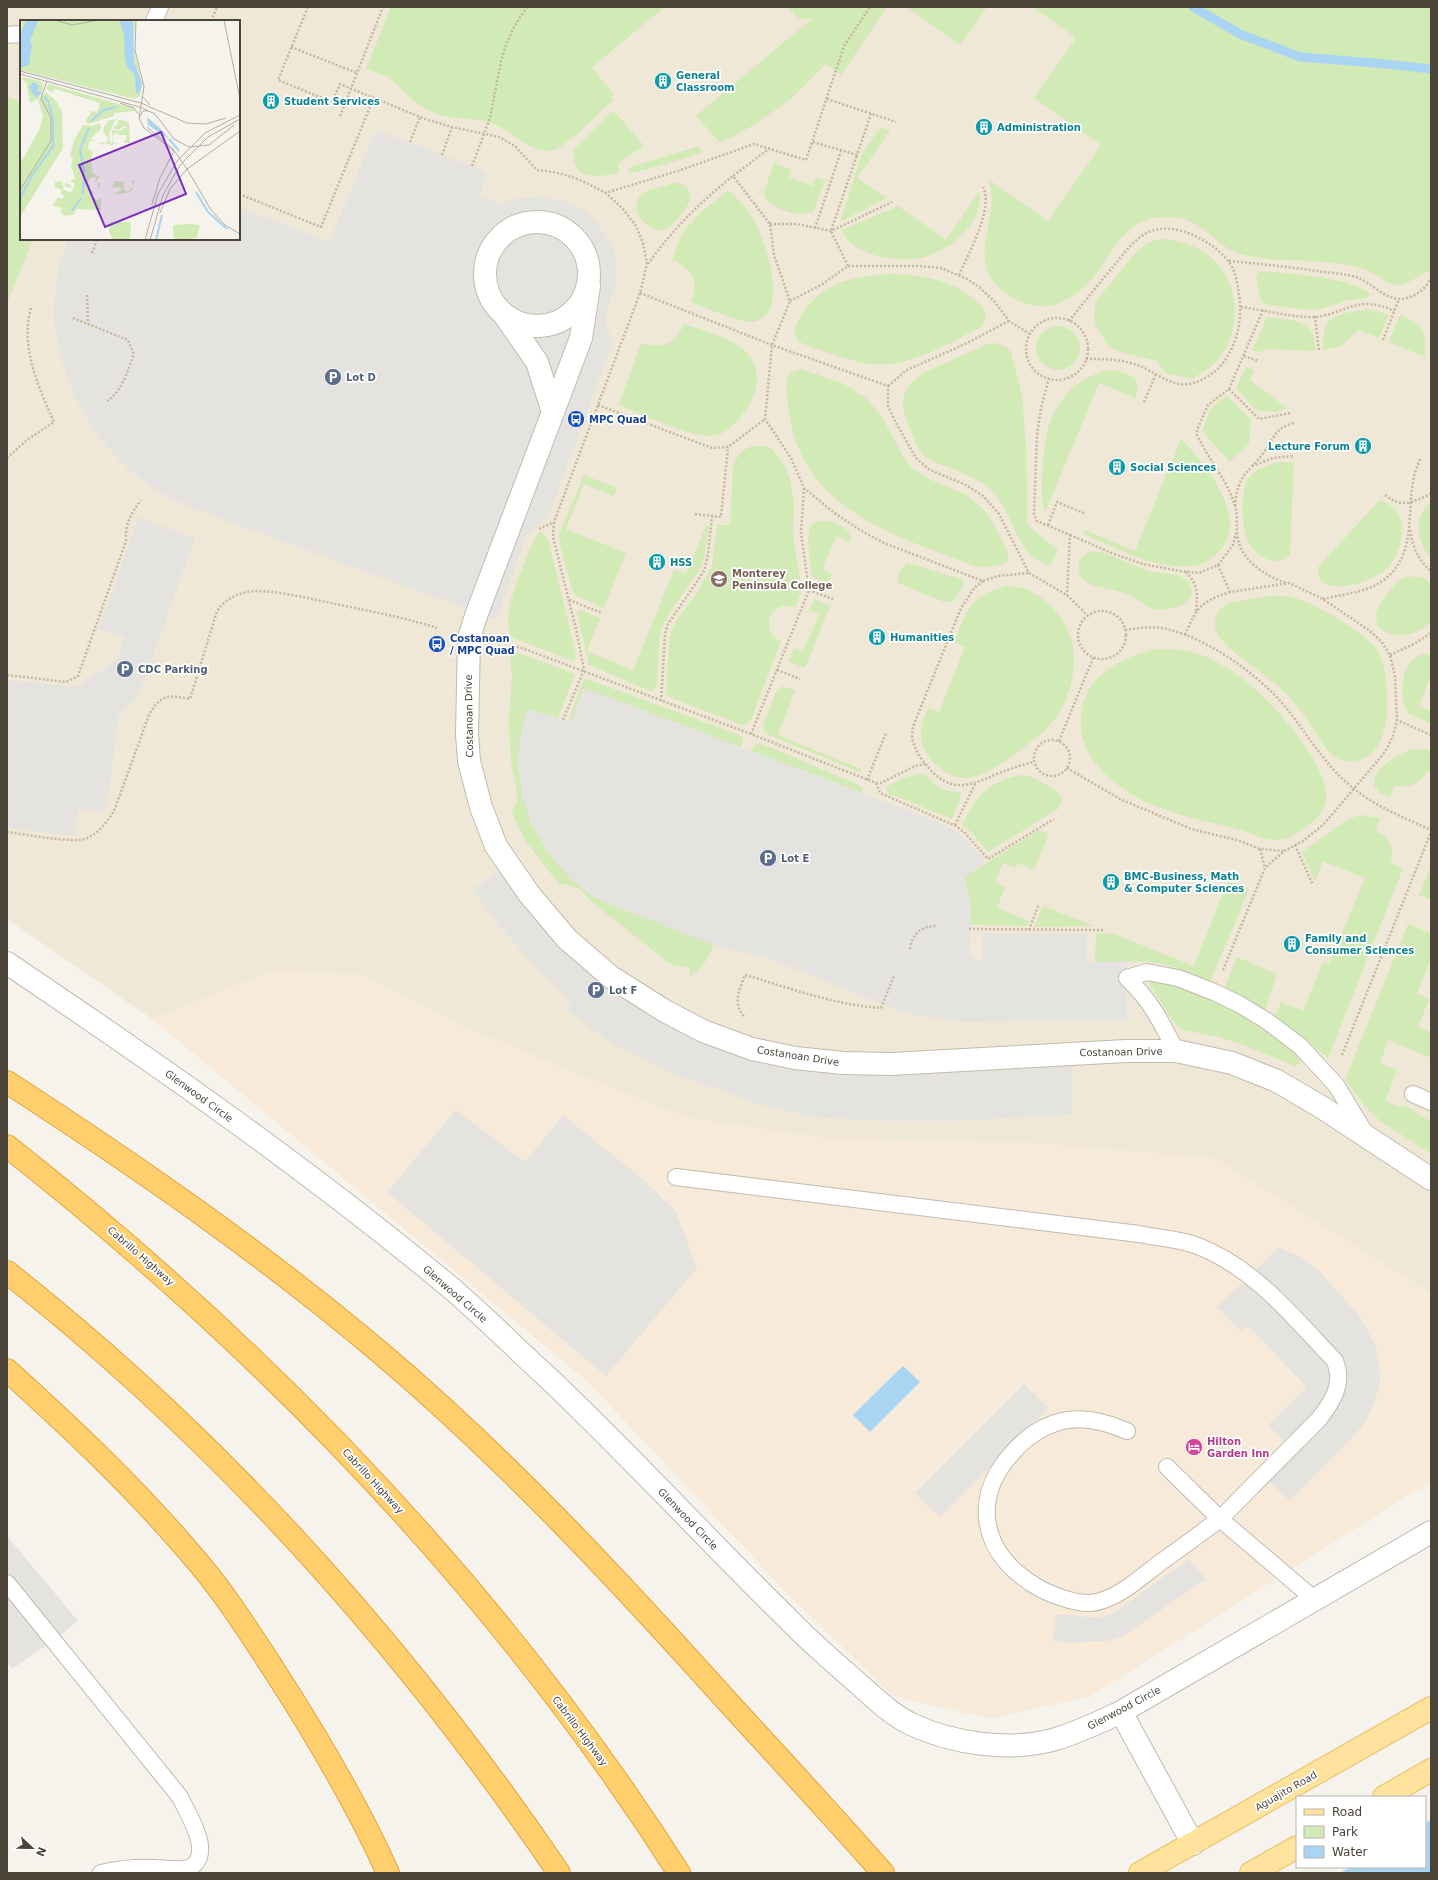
<svg xmlns="http://www.w3.org/2000/svg" width="1438" height="1880" font-family="'DejaVu Sans',sans-serif">
	<rect width="100%" height="100%" fill="#f6f3ec"/>
	<!-- commercial -->
	<path fill="#f7ead8" d="M274 970 364 975 472 1030 684 1117 827 1138 1036 1143 1217 1158 1431 1293V1484L1415 1491 1091 1696 990 1719 893 1696 786 1592 586 1380 152 1019Z"/>
	<!-- education -->
	<path fill="#efe8d6" fill-rule="evenodd" d="M7 7H1431V1293L1216 1158 1036 1143 827 1138 684 1117 472 1030 364 975 274 970 152 1019 7 919ZM21 21H239V239H21Z"/>
	<!-- green -->
	<g fill="#d2eab5">
		<path d="M391 7H665L592 67 614 95 611 97 613 100C601 111 567 147 553 150 532 155 514 133 496 125 474 115 447 122 426 109 410 100 400 85 386 76 380 73 372 71 366 69Z"/>
		<path d="M787 7H887L841 75 826 64 791 99 754 125 720 143 696 116 813 18 798 19Z"/>
		<path d="M906 7H987L960 45Z"/>
		<path d="M1033 7H1431V271C1419 273 1411 284 1398 285 1389 285 1383 279 1376 275 1367 270 1357 267 1347 265 1314 258 1278 263 1244 255 1211 247 1204 213 1160 217 1150 218 1137 222 1130 229 1113 244 1105 264 1091 280 1069 304 1043 315 1013 298 957 266 1004 220 988 179L1048 221 1101 145 1034 98 1076 38Z"/>
		<path d="M7 96 21 103V239H33L7 303Z"/>
		<path d="M613 110 644 146 620 162 617 168H619V173C597 177 570 182 574 149Z"/>
		<path d="M881 127 890 131 857 178 887 198 840 222 862 153Z"/>
		<path d="M699 146 702 152C679 161 654 168 629 173L628 168Z"/>
		<path d="M774 163 791 169 789 177 813 186 816 177 825 180 814 211C801 219 765 209 764 192Z"/>
		<path d="M674 183H680C704 195 680 215 669 228 650 239 623 206 644 193 652 188 665 186 674 183Z"/>
		<path d="M728 190C738 199 747 208 754 220 765 240 792 318 752 322 739 323 705 307 691 302 700 281 692 268 672 260L682 233 700 213Z"/>
		<path d="M979 192C984 223 951 250 924 257 900 264 851 256 842 230L898 206 946 240Z"/>
		<path d="M1159 239C1207 240 1240 274 1234 323 1232 338 1225 353 1214 364 1208 370 1199 374 1191 379L1166 373 1157 361 1117 351 1108 345 1095 325 1094 313 1096 301 1132 257 1145 244Z"/>
		<path d="M1264 271C1289 274 1352 277 1370 294L1366 298 1349 300 1321 309 1310 310 1271 305 1263 303 1260 298 1256 276 1259 272Z"/>
		<path d="M889 274C921 274 953 280 977 302 987 310 989 317 981 327 954 341 918 362 888 364 868 366 850 360 832 354 824 351 803 346 798 340 793 334 795 326 799 320 820 282 848 278 889 274Z"/>
		<path d="M1369 309 1389 315 1379 338 1358 330 1342 346 1322 350C1324 343 1323 335 1325 328 1329 313 1356 311 1369 309Z"/>
		<path d="M1400 315C1424 324 1426 332 1425 357L1389 342Z"/>
		<path d="M1267 317C1290 320 1318 319 1315 351L1264 349 1262 352 1252 351Z"/>
		<path d="M684 324C701 330 732 338 744 350 765 370 758 395 742 415 734 425 724 436 710 436 690 437 639 413 619 405L641 343C663 350 675 344 684 324Z"/>
		<circle cx="1058" cy="348" r="22"/>
		<path d="M995 343 1005 346 1011 352 1022 395 1026 447 1027 522 1034 531 1058 550 1051 564 1048 565C1018 557 1013 515 995 494 982 480 965 474 948 467 940 465 932 462 926 457 918 451 914 440 911 431 899 403 898 390 925 372L988 344Z"/>
		<path d="M1246 367 1254 370 1250 380 1287 408 1275 412 1256 410 1236 388Z"/>
		<path d="M801 369 842 383 866 398 881 415 903 456 912 468 929 479 967 495 986 512 993 523 1008 553V561C1001 567 982 568 974 566 898 537 805 510 790 418 788 405 785 392 787 379L792 372Z"/>
		<path d="M1109 370C1127 373 1145 376 1135 398L1099 383 1046 510C1037 505 1045 437 1049 425 1051 418 1055 410 1060 403 1071 385 1088 375 1109 370Z"/>
		<path d="M1227 396 1251 420 1249 444 1230 462 1202 431 1211 408Z"/>
		<path d="M1181 439C1204 463 1249 515 1221 549 1214 558 1205 564 1193 566 1155 570 1117 549 1084 534L1085 530 1135 551Z"/>
		<path d="M752 446H767L773 450 786 468 791 484 794 504 793 535 802 591 795 607C770 599 758 631 781 641L752 717 747 724 742 725 669 697 666 693 670 633 676 621 697 593 712 566 717 525H730L733 466C737 456 741 450 752 446Z"/>
		<path d="M1279 462H1294L1290 554C1277 571 1255 555 1248 541 1241 525 1239 488 1251 475 1259 468 1269 465 1279 462Z"/>
		<path d="M584 475 617 488 614 496 584 484 566 529 626 553 604 608 578 597 573 593 560 545 559 529 561 530Z"/>
		<path d="M1380 500C1396 508 1404 516 1402 535 1400 547 1396 560 1387 568 1373 582 1316 602 1318 567Z"/>
		<path d="M1431 502V558C1416 543 1413 515 1431 502Z"/>
		<path d="M822 521C834 521 853 527 851 542L836 536 822 569 832 574 827 584 812 577C811 565 805 535 811 526 814 522 818 522 822 521Z"/>
		<path d="M706 526H709L704 559 700 569 671 611 660 631 657 681V685L652 691 648 690 589 665 577 613 581 610 600 618 587 651 633 670 674 570 686 574Z"/>
		<path d="M539 533 546 535 549 543 576 654 575 660 573 661 511 637C500 612 524 565 534 540Z"/>
		<path d="M1091 551C1108 551 1134 567 1152 572 1163 574 1182 572 1189 583 1202 604 1169 612 1155 609 1147 608 1142 602 1136 599 1129 594 1122 592 1114 590 1099 586 1076 586 1079 564 1080 557 1085 554 1091 551Z"/>
		<path d="M908 563 961 579 964 582 963 586 953 601 944 602 898 583C897 575 900 568 908 563Z"/>
		<path d="M1408 576 1424 578 1431 584V622C1416 636 1396 641 1379 628 1377 624 1376 620 1376 615 1377 603 1397 580 1408 576Z"/>
		<path d="M1007 586C1035 587 1052 603 1066 626 1080 652 1074 688 1059 713 1047 732 1025 747 1007 760 995 768 978 779 963 778 949 777 939 769 930 759 917 743 920 726 928 708L939 712 965 647 954 642C967 610 970 595 1007 586Z"/>
		<path d="M1268 596C1278 596 1286 595 1295 598 1313 602 1364 633 1375 647 1387 663 1387 689 1387 708 1387 723 1383 743 1372 753 1363 761 1349 764 1338 759 1325 752 1318 735 1310 724 1301 711 1292 699 1281 689 1266 675 1222 647 1216 631 1212 619 1218 609 1228 603Z"/>
		<path d="M815 599 830 606 805 668 790 662 789 660 794 648 803 652 819 615 809 610Z"/>
		<path d="M1158 649C1174 649 1192 650 1207 657 1225 666 1243 678 1257 691 1280 711 1330 768 1326 800 1324 813 1313 822 1304 829 1291 839 1276 843 1260 837 1228 824 1194 821 1163 809 1119 793 1067 755 1084 701 1094 670 1128 655 1158 649Z"/>
		<path d="M516 652 575 674 558 718 527 710 530 821 549 854 571 879 595 898 699 939 722 920C715 941 710 964 690 976L689 967 675 966 668 962 593 903 581 890 569 885 559 884 526 842 512 814 518 797 511 762 509 720 512 674 510 660 513 654Z"/>
		<path d="M1424 654H1431V675L1419 706 1431 711V724L1408 713C1398 695 1400 659 1424 654Z"/>
		<path d="M584 678 742 736 743 741 741 747 584 688 572 723 568 721Z"/>
		<path d="M783 686 795 691 778 735 861 769 860 772 769 735 764 730 763 725 777 690Z"/>
		<path d="M760 743 859 785 863 789V793L751 751 754 746Z"/>
		<path d="M1412 749 1431 750V772L1427 771C1420 784 1409 789 1395 785L1390 797 1381 794 1374 786C1371 769 1399 754 1412 749Z"/>
		<path d="M921 774C927 775 929 779 933 783 941 790 951 792 961 792L960 800 952 819 893 795 889 794 886 787 906 777Z"/>
		<path d="M1022 775C1039 778 1051 786 1063 798L1058 809 988 852 971 832 962 825C976 797 989 780 1022 775Z"/>
		<path d="M1361 815 1380 818 1376 831C1390 837 1395 848 1390 862L1403 868 1328 1058 1309 1042 1275 1017 1281 1002 1303 1011 1323 962 1329 964 1365 878 1323 861 1315 881 1302 852 1348 819Z"/>
		<path d="M1039 830 1049 833 1034 870 1017 863 1015 868 1003 863 995 882 1005 887 997 908 1029 921 1027 926 970 925 971 905 964 881 967 875Z"/>
		<path d="M1431 866V900L1419 895Z"/>
		<path d="M1228 881 1249 889 1210 982C1192 974 1172 965 1151 962 1133 960 1114 962 1095 963L1096 934 1112 933 1194 966Z"/>
		<path d="M1043 906 1094 926 1034 927Z"/>
		<path d="M1408 924 1431 933V959L1417 993 1429 999 1418 1027 1431 1032V1058L1388 1040 1380 1063 1397 1070 1385 1101 1403 1108 1405 1105 1431 1122V1154L1379 1120 1368 1110 1345 1080Z"/>
		<path d="M1237 957 1277 974 1265 1010 1224 989Z"/>
		<path d="M1151 980C1184 983 1287 1032 1301 1063L1295 1066 1241 1044 1219 1037 1183 1030 1175 1024 1149 983Z"/>
	</g>
	<!-- parking -->
	<g fill="#e5e3e0">
		<path d="M376 130 488 172 479 196 500 204 513 199 544 197 562 200 578 207 592 218 603 231 611 244 615 257 617 270 615 288 608 304 605 321 613 342 548 517 526 535 497 620 199 511 168 497 147 484 130 471 97 436 73 393 62 361 56 335 54 314 56 283 61 258 68 239H239V207L329 242Z"/>
		<path d="M139 517 195 538 139 695 118 717 106 812 78 809 75 836 7 828V680L78 687 117 659 125 638 98 630Z"/>
		<path d="M584 688 938 822 953 830 965 839 986 862 967 875 964 881 971 905 969 951 974 958 979 962 983 960V933L1087 934V963L1127 961V1021L1070 1020 965 1022 920 1016 900 1011 767 958 714 945 595 898 571 879 549 854 530 821 522 794 518 766 520 737 527 709 571 722Z"/>
		<path d="M508 865 567 939 665 1011 795 1058 1072 1054V1114L959 1121H880L814 1117 759 1104 676 1075 611 1043 565 1009 572 1000 549 980 498 925 473 889Z"/>
		<path d="M456 1110 525 1162 563 1115 639 1176 675 1210 697 1268 606 1376 387 1192Z"/>
		<path d="M1279 1248 1303 1258 1321 1273 1341 1295 1359 1316 1375 1344 1379 1362 1380 1382 1375 1401 1367 1419 1356 1434 1290 1501 1257 1469 1285 1442 1268 1425 1307 1387 1248 1326 1241 1331 1217 1307Z"/>
		<path d="M1024 1384 1049 1408 940 1517 915 1493Z"/>
		<path d="M7 1536 78 1621 54 1640 12 1669 7 1663Z"/>
		<path d="M1189 1559 1206 1579 1123 1636 1108 1641 1069 1643 1053 1641 1056 1614 1099 1618 1115 1612Z"/>
	</g>
	<!-- water -->
	<g fill="#a9d4f2">
		<path d="M903 1366 920 1382 870 1432 853 1415Z"/>
		<path d="M1431 1820V1873H1340L1351 1867H1425V1823Z"/>
	</g>
	<g fill="none" stroke-linecap="round" stroke-linejoin="round">
		<!-- stream -->
		<path stroke="#a9d4f2" stroke-width="9" d="M1193 7 1240 34 1300 57 1386 64 1431 69"/>
		<defs>
			<g id="service">
				<path d="M154 21 160 7"/>
				<path d="M7 35 21 34"/>
				<path d="M1176 1051C1161 1022 1152 1002 1127 978L1147 972 1178 978 1214 992 1239 1004 1267 1021 1300 1046 1336 1085 1365 1133"/>
				<path d="M1413 1094 1431 1102"/>
				<path d="M676 1177 1139 1234C1158 1238 1180 1239 1198 1246 1256 1269 1294 1318 1335 1361 1344 1384 1333 1401 1319 1419L1220 1519 1314 1599"/>
				<path d="M1127 1431C1109 1423 1087 1417 1068 1420 1047 1423 1027 1436 1014 1451 970 1498 981 1552 1034 1585 1048 1594 1075 1604 1091 1603 1117 1600 1141 1577 1161 1562 1181 1548 1201 1533 1220 1519L1167 1467"/>
				<path d="M7 1583 180 1797C186 1810 202 1836 200 1851 200 1858 196 1865 189 1868 178 1871 167 1868 155 1868 137 1867 118 1869 101 1873"/>
			</g>
			<g id="minor">
				<circle cx="537" cy="274" r="52"/>
				<path d="M589 286 581 338 477 613 469 638 467 734 469 761 481 807 496 846 529 894 567 939 611 977 665 1011 703 1031 752 1049 795 1058 843 1063 891 1064 1126 1051H1176L1232 1063 1277 1081 1323 1108 1431 1179"/>
				<path d="M505 316 537 362 553 412"/>
				<path d="M7 963C157 1064 306 1168 445 1283 480 1312 511 1344 544 1374 628 1453 706 1539 788 1619 811 1643 836 1664 861 1686 877 1700 892 1715 911 1724 953 1744 1011 1752 1056 1739 1079 1732 1100 1722 1121 1712L1431 1532"/>
				<path d="M1121 1712 1193 1844"/>
			</g>
			<g id="primary">
				<path d="M1384 1797 1431 1770"/>
				<path d="M1140 1873 1431 1708"/>
				<path d="M1251 1873 1297 1847"/>
			</g>
			<g id="motorway">
				<path d="M7 1082C138 1167 264 1254 383 1355 508 1461 618 1580 727 1701 779 1758 832 1815 883 1873"/>
				<path d="M7 1146C267 1351 500 1593 679 1873"/>
				<path d="M7 1272C221 1441 406 1648 559 1873"/>
				<path d="M7 1370C71 1428 134 1487 190 1553 222 1589 248 1630 274 1670 316 1735 356 1802 388 1873"/>
			</g>
		</defs>
		<!-- service casing -->
		<use href="#service" stroke="#c2bbae" stroke-width="18"/>
		<!-- minor casing -->
		<use href="#minor" stroke="#c2bbae" stroke-width="24"/>
		<!-- primary casing -->
		<use href="#primary" stroke="#e6c16a" stroke-width="24"/>
		<!-- motorway casing -->
		<use href="#motorway" stroke="#e0a43c" stroke-width="24"/>
		<!-- path -->
		<g stroke="#c4b79f" stroke-width="2.5" stroke-dasharray="2 2" stroke-linecap="butt">
			<path d="M308 7 278 80 332 102 340 84 425 119 452 127 499 137 515 146 537 170C563 172 583 180 605 193L678 171 754 144 806 160 844 46 870 7"/>
			<path d="M211 21 217 7"/>
			<path d="M291 47 357 73"/>
			<path d="M827 99 896 122"/>
			<path d="M340 116 383 7"/>
			<path d="M410 142 420 117"/>
			<path d="M813 142 857 155 871 114"/>
			<path d="M770 148 733 176 770 224 774 255 790 301 772 345 765 419 791 458 804 488 833 512 860 530 884 543 983 581 998 576 1029 573"/>
			<path d="M442 155 452 127"/>
			<path d="M472 166 490 118 501 61 506 45 514 27 527 7"/>
			<path d="M239 194 321 227 374 97"/>
			<path d="M770 224H797L831 231 892 202"/>
			<path d="M815 228 841 151"/>
			<path d="M92 253 97 239"/>
			<path d="M1229 261C1261 264 1292 267 1323 272 1335 273 1348 274 1359 278 1372 284 1385 299 1400 299 1413 299 1426 289 1431 278"/>
			<path d="M648 264C672 230 700 202 733 176"/>
			<path d="M848 266 831 231 857 155"/>
			<path d="M959 275C968 254 994 209 983 187"/>
			<path d="M640 293 772 345 888 386V406L896 423 916 458 930 470 966 485 983 496 999 514 1029 573 1067 595 1088 616"/>
			<path d="M87 295 88 324"/>
			<path d="M790 301 821 285 848 266H921L941 268 967 279 979 287 994 301 1009 321 1030 334"/>
			<path d="M1241 307C1263 310 1286 316 1308 317 1343 318 1354 292 1394 311"/>
			<path d="M1263 310 1229 389 1208 405 1197 430V435C1208 459 1228 481 1235 506 1238 515 1236 524 1237 533 1239 560 1264 575 1286 583"/>
			<path d="M1315 316 1319 351"/>
			<path d="M73 318 128 340 134 354C127 372 123 390 107 401"/>
			<circle cx="1057" cy="349" r="31"/>
			<path d="M1069 321C1085 301 1101 281 1117 262 1124 253 1134 240 1145 234 1159 226 1174 228 1188 233 1203 239 1218 248 1228 261 1234 268 1237 279 1238 289 1246 325 1232 372 1193 383 1172 390 1153 369 1134 364 1118 359 1102 359 1086 359"/>
			<path d="M1383 340 1399 299"/>
			<path d="M1244 356 1258 361"/>
			<path d="M1049 378 1041 408 1037 435 1034 514 1037 521 1070 535 1067 595"/>
			<path d="M888 386 907 370 965 344 1009 321"/>
			<path d="M1229 389 1259 419 1291 413"/>
			<path d="M1144 402 1156 374"/>
			<path d="M598 405 712 448 728 447 765 419"/>
			<path d="M7 458 27 440 54 422C41 393 25 358 28 325 28 319 30 313 31 307"/>
			<path d="M1252 466 1273 458 1294 456"/>
			<path d="M1385 495C1403 509 1412 502 1431 494"/>
			<path d="M1235 506C1238 473 1247 475 1264 452 1275 438 1274 428 1294 423"/>
			<path d="M695 514 721 517 728 447"/>
			<path d="M1048 525 1057 502 1086 514"/>
			<path d="M539 529 554 522"/>
			<path d="M1410 530C1413 547 1417 559 1431 571"/>
			<path d="M1070 535 1114 554 1143 564 1180 571 1199 573 1218 565 1230 592 1289 583 1323 599 1370 631 1381 641 1390 655 1395 676 1397 720"/>
			<path d="M1218 565 1233 545 1236 533"/>
			<path d="M1186 572C1198 584 1198 595 1196 611"/>
			<path d="M983 581 974 588 961 608 914 724C909 738 915 750 923 761 953 801 974 782 1010 769 1018 766 1026 764 1034 762"/>
			<path d="M809 590 833 599"/>
			<path d="M1323 599C1339 595 1359 593 1374 586 1420 561 1405 517 1414 477 1415 471 1418 465 1420 459"/>
			<path d="M569 600 602 613"/>
			<circle cx="1102" cy="635" r="24"/>
			<path d="M1125 630C1139 628 1154 626 1167 629 1208 639 1256 673 1283 704 1307 733 1324 765 1353 788 1376 807 1405 818 1431 830"/>
			<path d="M501 634 499 648 519 647 751 734 876 783H881L915 766 925 764"/>
			<path d="M1185 635C1197 607 1200 602 1230 592"/>
			<path d="M1390 655 1414 644 1431 633"/>
			<path d="M777 670 800 679"/>
			<path d="M7 675 66 682 78 676 126 541C125 523 131 514 141 500"/>
			<path d="M661 701 665 634 668 624 704 571 708 555 712 516"/>
			<path d="M563 720 584 670 576 629 553 537 554 522 640 293 647 264 643 243 636 226 622 208 606 193"/>
			<path d="M751 734 809 590 801 533 804 488"/>
			<circle cx="1052" cy="758" r="18"/>
			<path d="M1059 741 1093 658"/>
			<path d="M1067 768 1120 799 1191 829 1237 840 1260 849 1284 851"/>
			<path d="M867 780 886 733"/>
			<path d="M876 783 880 793 956 826 965 833 988 859 1054 819"/>
			<path d="M955 825 975 784"/>
			<path d="M7 832C23 834 72 843 85 839 98 834 107 822 114 811L149 715C160 695 168 694 190 699L217 611C225 600 234 595 247 592 267 588 306 598 326 602 363 610 400 616 437 628"/>
			<path d="M1295 845 1313 885"/>
			<path d="M1260 849 1265 868"/>
			<path d="M969 929 1105 930"/>
			<path d="M1029 930 1039 904"/>
			<path d="M910 949C912 934 921 926 936 926"/>
			<path d="M1223 970 1265 868 1284 851 1303 841 1324 824 1385 752 1393 736 1397 720 1431 735"/>
			<path d="M744 1016C732 1004 740 988 745 975 790 988 834 1005 881 1008L894 976"/>
			<path d="M1342 1055 1431 832"/>
		</g>
		<!-- service -->
		<use href="#service" stroke="#fff" stroke-width="16"/>
		<!-- minor -->
		<use href="#minor" stroke="#fff" stroke-width="22"/>
		<!-- primary -->
		<use href="#primary" stroke="#ffe39c" stroke-width="22"/>
		<!-- motorway -->
		<use href="#motorway" stroke="#ffcf6e" stroke-width="22"/>
	</g>
	<!-- icons -->
	<defs>
		<symbol id="building-disc" viewBox="-11 -11 22 22"><circle r="9.5" fill="#0f9aa8" stroke="#fff"/><path d="M-4-6H4V6H1V3H-1V6H-4ZM-2.5-4.3h1.7v1.8h-1.7ZM.8-4.3h1.7v1.8H.8ZM-2.5-1h1.7V.8h-1.7ZM.8-1h1.7V.8H.8Z" fill="#fff"/></symbol>
		<symbol id="parking-disc" viewBox="-11 -11 22 22"><circle r="9.5" fill="#5c6f8a" stroke="#fff"/><path d="M-3.5-5.5H1a3.5 3.5 0 0 1 0 7H-1V5.5H-3.5ZM-1-3.4V-.6H.8a1.4 1.4 0 0 0 0-2.8Z" fill="#fff"/></symbol>
		<symbol id="bus-disc" viewBox="-11 -11 22 22"><circle r="9.5" fill="#1a4fb4" stroke="#fff"/><path d="M-5-6H5V4H4V6H2V4H-2V6H-4V4H-5ZM-3.5-4V0h7V-4ZM-3.5 1.2v1.5H-2V1.2ZM2 1.2v1.5H3.5V1.2Z" fill="#fff"/></symbol>
		<symbol id="university-disc" viewBox="-11 -11 22 22"><circle r="9.5" fill="#8d6e63" stroke="#fff"/><path d="M0-5L7-2L0 1L-7-2ZM-4 1L0 2.5L4 1V4Q0 6-4 4Z" fill="#fff"/></symbol>
		<symbol id="hotel-disc" viewBox="-11 -11 22 22"><circle r="9.5" fill="#d1479c" stroke="#fff"/><path d="M-6-4.5h1.5V1H6V5H4.5V3h-9V5H-6ZM-4 0a1.8 1.8 0 1 1 3.6 0ZM.5 0V-2.5h3Q6-2.5 6 0Z" fill="#fff"/></symbol>
	</defs>
	<g fill-rule="evenodd">
		<use href="#building-disc" x="653" y="71" width="20" height="20"/>
		<use href="#building-disc" x="261" y="91" width="20" height="20"/>
		<use href="#building-disc" x="974" y="117" width="20" height="20"/>
		<use href="#parking-disc" x="323" y="367" width="20" height="20"/>
		<use href="#bus-disc" x="566" y="409" width="20" height="20"/>
		<use href="#building-disc" x="1353" y="436" width="20" height="20"/>
		<use href="#building-disc" x="1107" y="457" width="20" height="20"/>
		<use href="#building-disc" x="647" y="552" width="20" height="20"/>
		<use href="#university-disc" x="709" y="569" width="20" height="20"/>
		<use href="#building-disc" x="867" y="627" width="20" height="20"/>
		<use href="#bus-disc" x="427" y="634" width="20" height="20"/>
		<use href="#parking-disc" x="115" y="659" width="20" height="20"/>
		<use href="#parking-disc" x="758" y="848" width="20" height="20"/>
		<use href="#building-disc" x="1101" y="872" width="20" height="20"/>
		<use href="#building-disc" x="1282" y="934" width="20" height="20"/>
		<use href="#parking-disc" x="586" y="980" width="20" height="20"/>
		<use href="#hotel-disc" x="1184" y="1437" width="20" height="20"/>
	</g>
	<g text-anchor="middle" dominant-baseline="central" stroke-width="3.5" stroke-linejoin="round" paint-order="stroke">
		<!-- culture labels -->
		<g font-size="10" font-weight="bold" fill="#0d838f" stroke="#fff" text-anchor="start">
			<text x="676" y="75">General<tspan x="676" dy="12">Classroom</tspan></text>
			<text x="284" y="101">Student Services</text>
			<text x="997" y="127">Administration</text>
			<text x="1350" y="446" text-anchor="end">Lecture Forum</text>
			<text x="1130" y="467">Social Sciences</text>
			<text x="670" y="562">HSS</text>
			<text x="890" y="637">Humanities</text>
			<text x="1124" y="876">BMC-Business, Math<tspan x="1124" dy="12">&amp; Computer Sciences</tspan></text>
			<text x="1305" y="938">Family and<tspan x="1305" dy="12">Consumer Sciences</tspan></text>
		</g>
		<!-- service labels -->
		<g font-size="10" font-weight="bold" fill="#4e5e75" stroke="#fff" text-anchor="start">
			<text x="346" y="377">Lot D</text>
			<text x="138" y="669">CDC Parking</text>
			<text x="781" y="858">Lot E</text>
			<text x="609" y="990">Lot F</text>
		</g>
		<!-- transit labels -->
		<g font-size="10" font-weight="bold" fill="#164399" stroke="#fff" text-anchor="start">
			<text x="589" y="419">MPC Quad</text>
			<text x="450" y="638">Costanoan<tspan x="450" dy="12">/ MPC Quad</tspan></text>
		</g>
		<!-- education labels -->
		<g font-size="10" font-weight="bold" fill="#785e54" stroke="#fff" text-anchor="start">
			<text x="732" y="573">Monterey<tspan x="732" dy="12">Peninsula College</tspan></text>
		</g>
		<!-- street labels -->
		<g font-size="10" fill="#4b4439" stroke="#fff">
			<text transform="translate(469 716) rotate(-91)">Costanoan Drive</text>
			<text transform="translate(1121 1052) rotate(-1)">Costanoan Drive</text>
			<text transform="translate(798 1056) rotate(9)">Costanoan Drive</text>
			<text transform="translate(199 1096) rotate(36)">Glenwood Circle</text>
			<text transform="translate(141 1256) rotate(41)">Cabrillo Highway</text>
			<text transform="translate(455 1294) rotate(41)">Glenwood Circle</text>
			<text transform="translate(373 1481) rotate(47)">Cabrillo Highway</text>
			<text transform="translate(688 1519) rotate(46)">Glenwood Circle</text>
			<text transform="translate(1124 1708) rotate(-28)">Glenwood Circle</text>
			<text transform="translate(580 1731) rotate(53)">Cabrillo Highway</text>
			<text transform="translate(1286 1791) rotate(-30)">Aguajito Road</text>
		</g>
		<!-- hotel labels -->
		<g font-size="10" font-weight="bold" fill="#b23c85" stroke="#fff" text-anchor="start">
			<text x="1207" y="1441">Hilton<tspan x="1207" dy="12">Garden Inn</tspan></text>
		</g>
	</g>
	<!-- overview -->
	<g transform="translate(20 20)">
		<rect width="220" height="220" fill="#f6f3ec"/>
		<path d="M2 0H115L113 25 122 64 120 76 115 79 0 50ZM3 57 20 61 24 66 19 78 10 83 6 62 2 60ZM29 64 113 88 115 91 94 93V96L68 104 65 101 72 91 77 92 80 83 35 69 32 73 26 68ZM26 72 37 82 42 92 43 128 0 197V144L20 108 23 96 18 80ZM95 99 91 109H93L89 112 90 120 83 112 84 107 88 101ZM96 99 109 102 110 123H104L107 115H97L99 112 92 115 93 123H98L92 125 85 123 83 125 78 123 88 122 86 117 92 124V110L99 111 103 109 106 112 103 109 107 107 103 106 99 110 93 108 99 102ZM80 103 81 109 70 119 75 120 76 121H69L68 129 73 131 71 140 73 153 80 157 76 161 80 163V166L79 167H75H77L78 162 75 161 76 158 72 157 66 164 70 165 69 169 78 174 72 172 71 177 77 180 81 177 79 174 81 177V190L57 189 53 195 45 196 41 193V188L32 186 38 177 42 179 44 175 40 174 42 170 35 167V162L42 161 43 167 46 163 53 166 48 168 45 165 43 169 51 173 55 164 50 161 55 158 51 146 53 138 50 136 54 120 63 105 71 106ZM112 160H115L113 168 112 170 107 173H103L102 174H95V172L97 173 102 168 91 167 95 163H93V161L104 162V170L107 172 113 167ZM89 202H111L110 220H93L89 211ZM172 204 180 205 177 218 154 220 153 205Z" fill="#d2eab5"/>
		<path d="M7 0H18L10 21 12 26 9 45 3 47 0 46V14ZM99 0 113 2 114 42 122 63 120 72 116 74 115 55 107 47 105 38 104 15ZM13 62 19 66 17 71 22 72 16 78 9 67ZM127 97 142 110 149 119 128 105Z" fill="#a9d4f2"/>
		<path fill="none" stroke="#a9d4f2" stroke-width="2" d="M71 101 84 90 96 87M149 119 159 131M176 172 188 192 207 209M63 174 64 150 60 129 69 108M0 179 11 157 33 126V99L28 81 24 76M52 191 61 178M136 220 142 195"/>
		<path fill="none" stroke="#b2ada4" stroke-width="1" d="M35 0 52 5 79 0M116 0 115 30 124 67 119 98 124 108 154 131M204 0 220 79M0 51 121 83M0 54 120 87M122 76 130 85M100 83 114 88 118 94M121 83 167 103 186 104 206 98M120 87 135 94 154 119 169 127 189 125 214 105M119 98 123 91H128M127 107 153 129 167 149M220 111 167 149 191 190 205 205 220 214M0 170 31 121V98L21 78 27 61M132 184 140 158 154 131M140 193 150 169 167 149M125 220 138 174 157 141 185 113 220 95M130 220 143 175 160 145 188 117 220 99"/>
		<path fill="#7b2cbf" fill-opacity="0.15" stroke="#7b2cbf" stroke-width="2" d="M141 112 166 174 85 207 59 145Z"/>
		<rect width="220" height="220" fill="none" stroke="#4b4439" stroke-width="2"/>
	</g>
	<!-- border -->
	<rect width="1438" height="1880" fill="none" stroke="#4b4439" stroke-width="16"/>
	<!-- legend -->
	<rect x="1296" y="1796" width="130" height="72" fill="#ffffff" stroke="#b7b4b0"/>
	<rect x="1304" y="1809" width="20" height="6" fill="#ffe39c" stroke="#b7b4b0"/>
	<text x="1332" y="1816" font-size="12" fill="#4b4439">Road</text>
	<rect x="1304" y="1826" width="20" height="12" fill="#d2eab5" stroke="#b7b4b0"/>
	<text x="1332" y="1836" font-size="12" fill="#4b4439">Park</text>
	<rect x="1304" y="1846" width="20" height="12" fill="#a9d4f2" stroke="#b7b4b0"/>
	<text x="1332" y="1856" font-size="12" fill="#4b4439">Water</text>
	<!-- north arrow -->
	<g transform="translate(32 1848) rotate(112)" stroke="#ffffff" stroke-width="3" paint-order="stroke">
	<path d="M0-3L7 15L0 10L-7 15Z" fill="#4b4439"/>
	<text y="-6" font-size="11" font-weight="bold" text-anchor="middle" fill="#4b4439">N</text>
	</g>
</svg>
